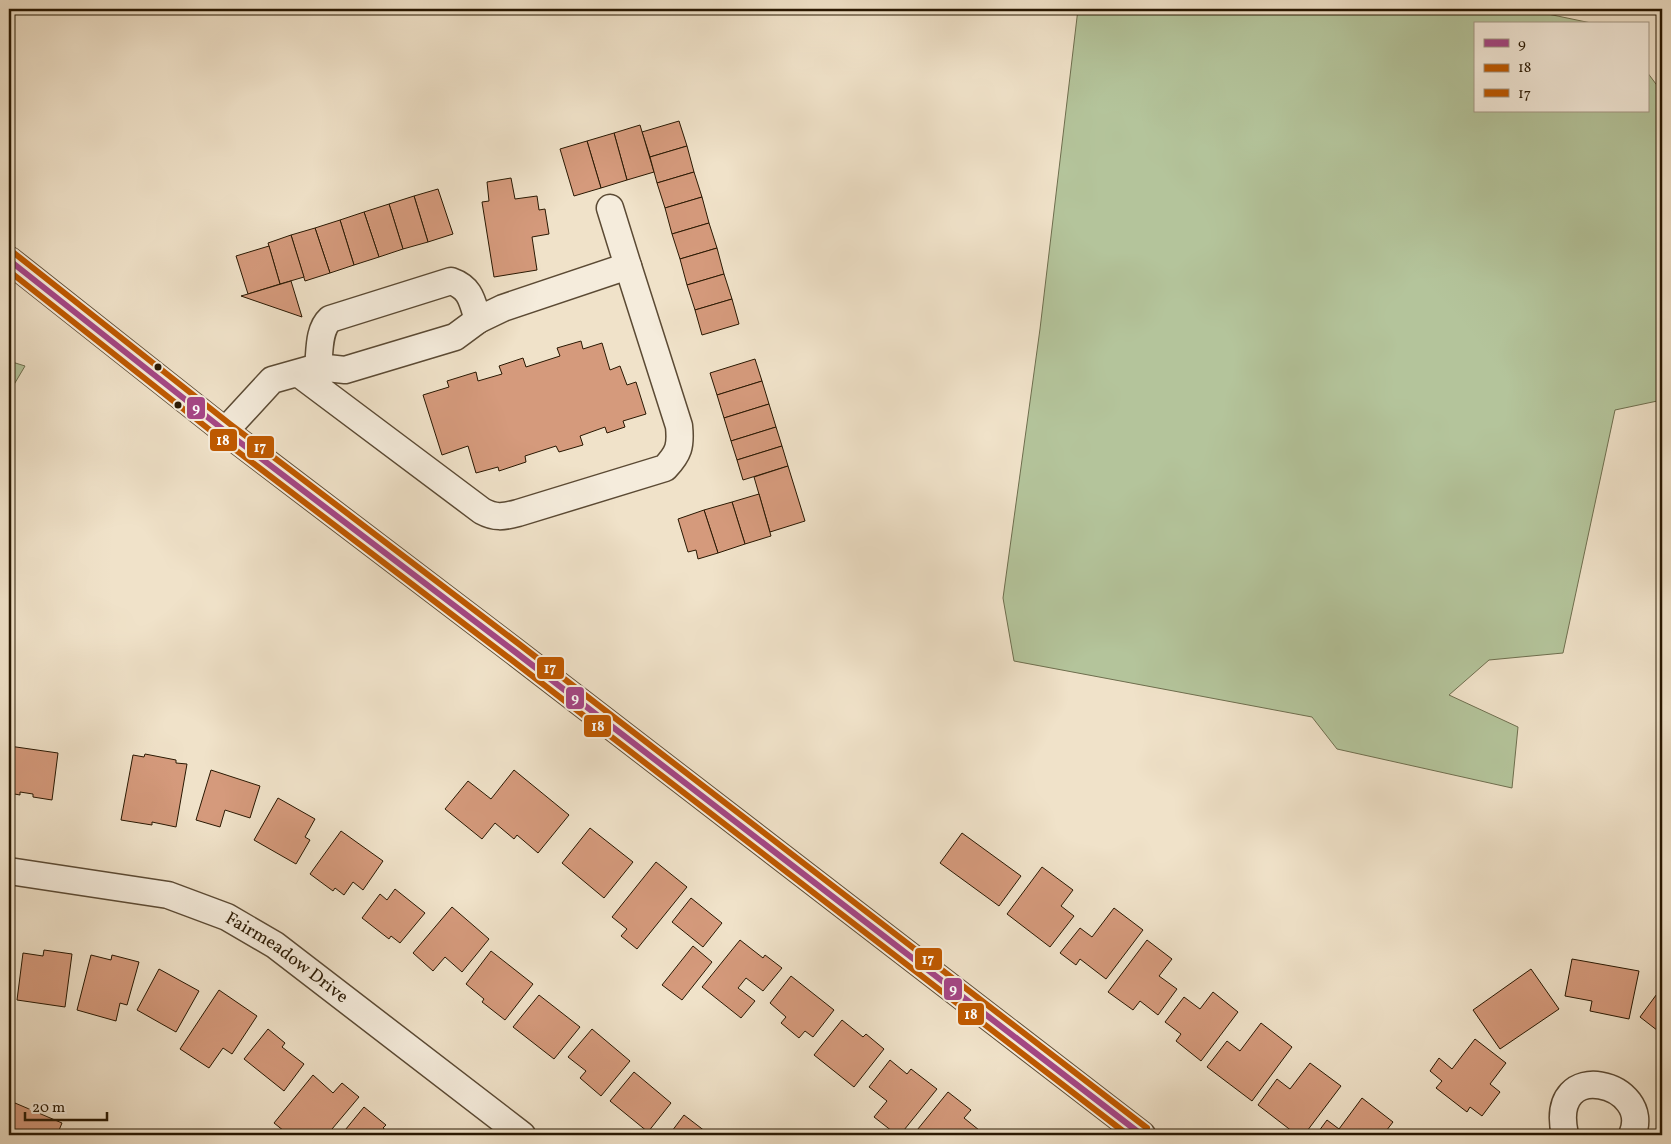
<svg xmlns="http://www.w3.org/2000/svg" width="1671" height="1144" font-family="Vollkorn,serif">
	<rect width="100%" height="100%" fill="#f0e2c9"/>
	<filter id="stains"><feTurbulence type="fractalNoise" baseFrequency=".004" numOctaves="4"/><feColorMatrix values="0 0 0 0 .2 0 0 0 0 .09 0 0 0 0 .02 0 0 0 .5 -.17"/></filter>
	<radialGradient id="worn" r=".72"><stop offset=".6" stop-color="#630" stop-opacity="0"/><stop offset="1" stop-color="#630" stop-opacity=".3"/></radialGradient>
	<!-- green -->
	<g fill="#b4c49b" stroke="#6e6e4e">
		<path d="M1078 9H1542L1543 13 1596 24H1475V111H1647V72L1662 92V400L1615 410 1563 653 1489 660 1449 695 1518 727 1512 788 1337 749 1312 717 1014 661 1003 598 1040 329Z"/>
		<path d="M9 361 25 366 9 393Z"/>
	</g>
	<!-- building -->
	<g fill="#d59a7c" stroke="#291802">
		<path d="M679 121 687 146 650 157 642 132Z"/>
		<path d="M640 125 654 172 627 180 614 133Z"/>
		<path d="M614 133 627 180 601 188 587 141Z"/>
		<path d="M587 141 601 188 574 196 560 149Z"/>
		<path d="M687 146 694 172 657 183 650 157Z"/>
		<path d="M694 172 702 197 665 208 657 183Z"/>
		<path d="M511 178 515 199 537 196 539 210 545 209 549 234 532 237 537 270 494 277 482 202 489 201 487 182Z"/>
		<path d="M438 189 453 234 428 242 414 196Z"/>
		<path d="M414 196 428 242 403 249 389 204Z"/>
		<path d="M702 197 709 223 672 234 665 208Z"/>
		<path d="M389 204 403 249 379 257 364 212Z"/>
		<path d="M364 212 379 257 354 265 340 220Z"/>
		<path d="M340 220 354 265 330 273 315 228Z"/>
		<path d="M709 223 717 248 680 259 672 234Z"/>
		<path d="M315 228 330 273 305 281 291 235Z"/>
		<path d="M291 235 304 277 280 284 268 243Z"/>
		<path d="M269 246 280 284 248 294 236 256Z"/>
		<path d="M717 248 724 274 687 285 680 259Z"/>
		<path d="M724 274 732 299 695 310 687 285Z"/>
		<path d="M291 281 302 317 241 296 248 294Z"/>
		<path d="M732 299 739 324 702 335 695 310Z"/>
		<path d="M581 341 583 349 602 343 610 370 620 366 627 385 636 382 646 414 623 421 625 427 607 433 605 427 580 436 583 445 559 452 556 446 525 456 526 462 499 471 498 467 476 473 468 446 442 455 423 395 449 387 447 381 476 372 478 381 502 374 499 366 523 358 526 367 560 356 557 348Z"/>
		<path d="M755 359 762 381 717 395 710 373Z"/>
		<path d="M762 381 769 404 724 418 717 395Z"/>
		<path d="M769 404 776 427 731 441 724 418Z"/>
		<path d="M776 427 782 446 737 460 731 441Z"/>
		<path d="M782 446 788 466 743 480 737 460Z"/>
		<path d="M788 466 805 521 770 532 754 477Z"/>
		<path d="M759 494 771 536 745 544 732 502Z"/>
		<path d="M732 502 745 544 718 553 704 510Z"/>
		<path d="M704 510 718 553 698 559 696 550 688 552 678 519Z"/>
		<path d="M9 746 58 753 52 800 33 797V794L20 792V795L9 793Z"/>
		<path d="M145 754 176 760V763L187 764 176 827 152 822V825L121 820 133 755 144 757Z"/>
		<path d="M211 770 260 786 250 818 225 810 220 827 196 820Z"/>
		<path d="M514 770 569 815 538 853 517 835 514 839 495 823 482 839 445 809 468 781 491 799Z"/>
		<path d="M278 798 315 819 305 837 310 840 296 864 254 840Z"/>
		<path d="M590 828 633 862 604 898 562 863Z"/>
		<path d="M341 831 383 861 363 890 353 882 344 895 335 888 333 891 310 874Z"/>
		<path d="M962 833 1021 876 999 906 940 863Z"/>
		<path d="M656 862 687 887 637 949 621 936 627 929 612 917Z"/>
		<path d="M1042 867 1073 890 1061 906 1074 916 1050 947 1007 914Z"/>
		<path d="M395 889 425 913 400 943 391 936 389 939 362 918 380 894 387 900Z"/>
		<path d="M691 898 722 923 703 947 672 922Z"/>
		<path d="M452 907 489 939 462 972 445 957 433 971 413 953Z"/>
		<path d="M1114 908 1143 930 1106 979 1080 959 1076 965 1060 953 1080 928 1092 937Z"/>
		<path d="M740 940 763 958 765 955 782 968 763 991 746 978 738 988 755 1001 741 1018 702 987Z"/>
		<path d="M1147 940 1172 959 1159 976 1177 989 1158 1015 1140 1001 1133 1010 1108 992Z"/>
		<path d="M693 946 712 962 682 1000 662 985Z"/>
		<path d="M44 950 72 954 65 1007 17 1000 23 953 43 956Z"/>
		<path d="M491 951 533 984 505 1020 482 1002 484 999 466 984Z"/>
		<path d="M91 955 111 960 112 955 139 962 127 1005 120 1003 116 1021 77 1010Z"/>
		<path d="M1572 959 1639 971 1629 1019 1590 1011 1592 1001 1565 996Z"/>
		<path d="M159 969 199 991 176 1032 137 1010Z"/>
		<path d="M1531 969 1559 1009 1500 1049 1473 1010Z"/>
		<path d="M791 976 834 1010 813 1037 805 1031 799 1038 781 1023 786 1017 770 1003Z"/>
		<path d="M1662 987V1034L1640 1017Z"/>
		<path d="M219 990 257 1016 232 1054 223 1048 209 1068 180 1049Z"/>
		<path d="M1213 992 1238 1012 1201 1061 1176 1041 1181 1034 1165 1022 1184 997 1200 1009Z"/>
		<path d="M539 995 580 1027 554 1059 513 1027Z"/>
		<path d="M842 1020 863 1037 866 1034 884 1049 854 1087 814 1055Z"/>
		<path d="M1261 1023 1292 1047 1252 1101 1207 1067 1227 1041 1240 1051Z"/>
		<path d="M268 1029 285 1043 282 1047 304 1064 284 1091 244 1059Z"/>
		<path d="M592 1029 630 1061 601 1096 580 1078 586 1071 568 1057Z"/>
		<path d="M1475 1039 1506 1063 1490 1084 1500 1092 1482 1116 1470 1107 1467 1112 1436 1088 1442 1081 1430 1071 1439 1058 1452 1069Z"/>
		<path d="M890 1060 907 1074 911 1069 937 1089 900 1135H897L874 1117 887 1101 869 1087Z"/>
		<path d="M1310 1063 1341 1086 1304 1135H1297L1258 1105 1277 1079 1290 1089Z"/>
		<path d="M634 1072 671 1103 648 1132 610 1101Z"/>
		<path d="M313 1075 333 1093 342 1083 359 1097 327 1135H323L321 1133 319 1135H289L274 1123Z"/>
		<path d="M948 1092 971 1110 964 1118 979 1130 976 1135H913Z"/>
		<path d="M1362 1098 1393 1122 1383 1135H1316L1327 1120 1339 1129Z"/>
		<path d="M15 1103 62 1123 57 1135H9V1117Z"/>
		<path d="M364 1107 386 1125 383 1128 392 1135H341Z"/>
		<path d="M684 1115 710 1135H669Z"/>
	</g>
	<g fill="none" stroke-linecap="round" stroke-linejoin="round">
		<defs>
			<g id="minor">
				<path d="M610 208 628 266"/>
				<path d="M9 260 225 431 514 651 1142 1135"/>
				<path d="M318 367C320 352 318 330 330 319L451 281C471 288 472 301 478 320"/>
				<path d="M225 431 272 380 318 367 345 370 455 337 478 320 503 308 628 266 679 426C681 446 679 453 665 468L518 513C503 517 495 518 482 511L298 373"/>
				<path id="s1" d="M9 871 168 895 227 917 275 945 522 1135"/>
				<path d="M1565 1135C1547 1054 1655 1084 1632 1135"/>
			</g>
		</defs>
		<!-- minor casing -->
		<use href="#minor" stroke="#5b4a34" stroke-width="29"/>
		<!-- minor -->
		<use href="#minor" stroke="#f5ecdc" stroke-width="26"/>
		<defs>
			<path id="bus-1" d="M9 260 225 431 514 651 1142 1135"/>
			<path id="bus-2" d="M9 271 220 438 509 658 1128 1135"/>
			<path id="bus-3" d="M14 253 230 424 519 644 1147 1128"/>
		</defs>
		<!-- bus-1 casing -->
		<use href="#bus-1" stroke="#f5ecdc" stroke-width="10"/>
		<!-- bus-2 casing -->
		<use href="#bus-2" stroke="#f5ecdc" stroke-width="10"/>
		<!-- bus-3 casing -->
		<use href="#bus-3" stroke="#f5ecdc" stroke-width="10"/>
		<!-- bus-1 -->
		<use href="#bus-1" stroke="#a54686" stroke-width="6"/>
		<!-- bus-2 -->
		<use href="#bus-2" stroke="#bf5900" stroke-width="6"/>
		<!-- bus-3 -->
		<use href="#bus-3" stroke="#bf5900" stroke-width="6"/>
	</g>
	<!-- markers -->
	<g fill="#291802" stroke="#f5ecdc" stroke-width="2">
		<circle cx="158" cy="367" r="4.5"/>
		<circle cx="178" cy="405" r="4.5"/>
	</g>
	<g text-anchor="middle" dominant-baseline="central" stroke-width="4" stroke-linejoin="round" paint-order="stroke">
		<!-- street labels -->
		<g font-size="18" fill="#291802" stroke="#f5ecdc">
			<text stroke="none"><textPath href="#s1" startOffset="296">Fairmeadow Drive</textPath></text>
		</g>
	</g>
	<g stroke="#f5ecdc" stroke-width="2">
		<rect x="186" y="396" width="20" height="24" rx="5" fill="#a54686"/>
		<rect x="209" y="428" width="29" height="24" rx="5" fill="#bf5900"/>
		<rect x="246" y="435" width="29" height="24" rx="5" fill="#bf5900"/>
		<rect x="536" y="656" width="29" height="24" rx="5" fill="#bf5900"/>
		<rect x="565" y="686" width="20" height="24" rx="5" fill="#a54686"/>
		<rect x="583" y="714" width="29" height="24" rx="5" fill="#bf5900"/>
		<rect x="914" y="947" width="29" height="24" rx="5" fill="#bf5900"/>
		<rect x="943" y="977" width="20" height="24" rx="5" fill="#a54686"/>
		<rect x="957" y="1002" width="28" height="24" rx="5" fill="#bf5900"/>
	</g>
	<g font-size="14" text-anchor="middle" font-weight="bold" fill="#fff">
		<text x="196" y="413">9</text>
		<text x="223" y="445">18</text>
		<text x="260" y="452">17</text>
		<text x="550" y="673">17</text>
		<text x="575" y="703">9</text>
		<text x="598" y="731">18</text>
		<text x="928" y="964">17</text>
		<text x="953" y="994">9</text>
		<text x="971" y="1019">18</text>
	</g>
	<!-- margin -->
	<rect width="1671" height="1144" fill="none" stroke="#f0e2c9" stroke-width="30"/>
	<rect x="10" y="10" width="1651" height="1124" fill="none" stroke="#291802" stroke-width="2.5"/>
	<rect x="15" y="15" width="1641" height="1114" fill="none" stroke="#291802"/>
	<!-- legend -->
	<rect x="1474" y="22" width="175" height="90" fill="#f5ecdc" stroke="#a39785"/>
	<rect x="1484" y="39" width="25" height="8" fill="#a54686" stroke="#a39785"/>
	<text x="1518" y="48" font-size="15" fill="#291802">9</text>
	<rect x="1484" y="64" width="25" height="8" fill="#bf5900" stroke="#a39785"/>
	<text x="1518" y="72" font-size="15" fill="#291802">18</text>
	<rect x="1484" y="89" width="25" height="8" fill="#bf5900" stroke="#a39785"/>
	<text x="1518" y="98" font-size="15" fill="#291802">17</text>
	<!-- scale -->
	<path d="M25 1112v8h82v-8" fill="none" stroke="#291802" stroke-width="2.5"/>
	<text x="32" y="1112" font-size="15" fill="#291802" stroke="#f5ecdc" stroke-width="4" paint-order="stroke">20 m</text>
	<rect width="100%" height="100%" filter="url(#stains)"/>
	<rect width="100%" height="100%" fill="url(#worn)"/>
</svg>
